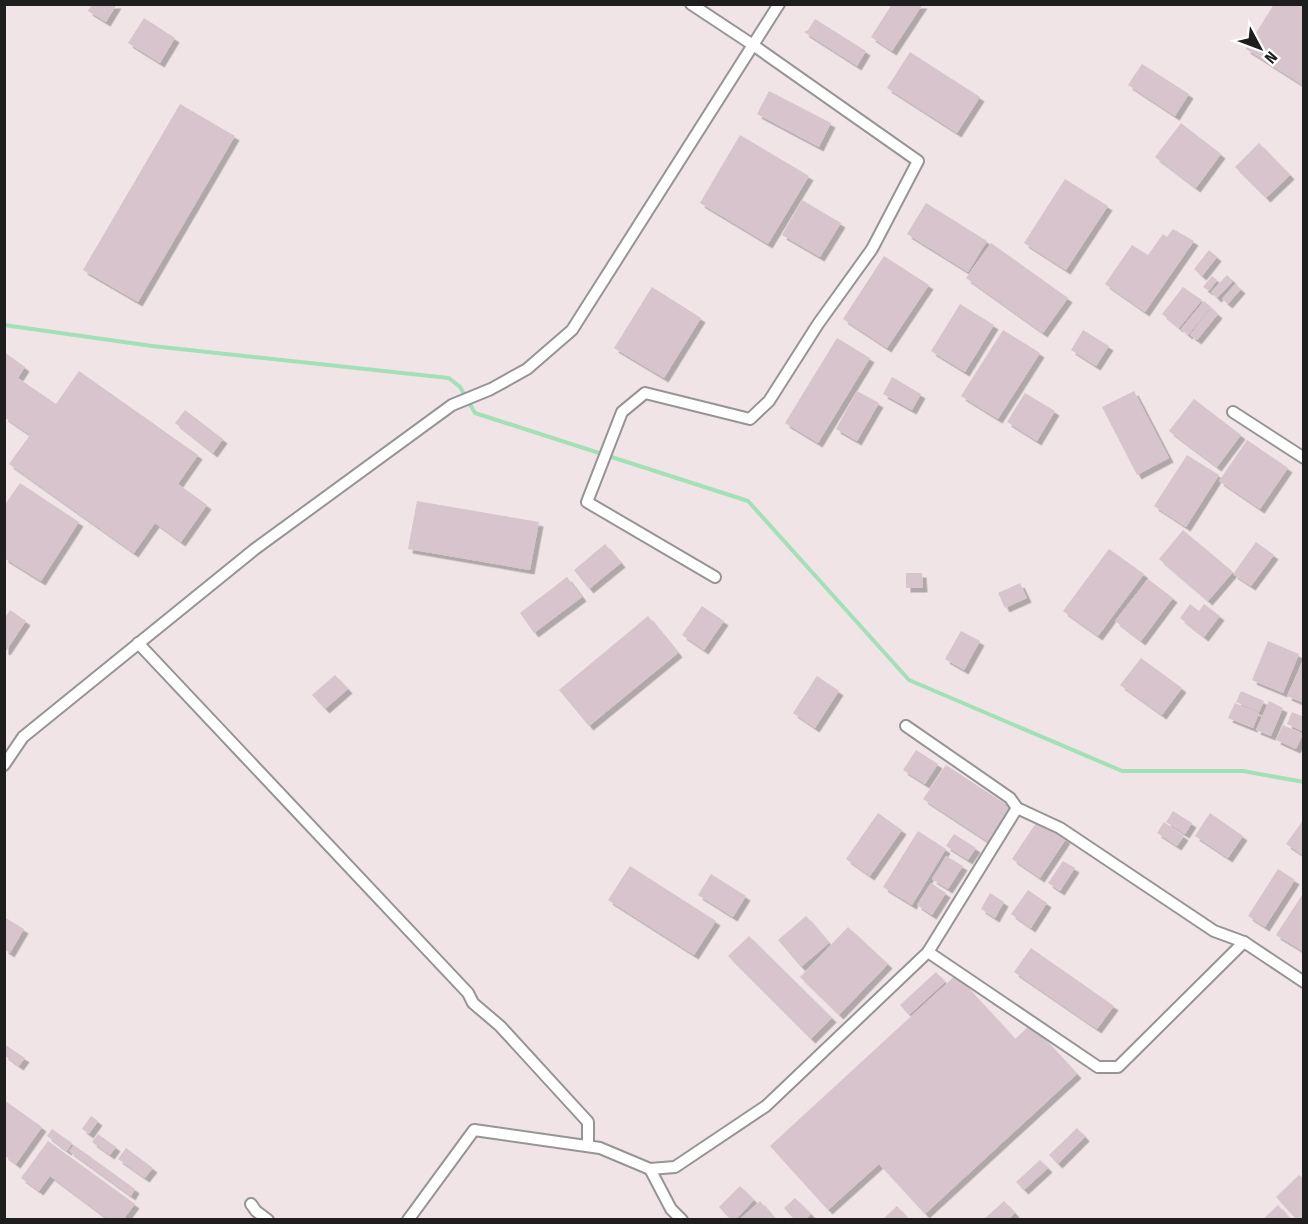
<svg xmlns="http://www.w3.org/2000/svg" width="1308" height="1224" font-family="'Fira Sans Condensed',sans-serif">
	<defs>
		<filter id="shadow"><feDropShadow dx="4.5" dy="4.5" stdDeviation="0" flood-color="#0004"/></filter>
	</defs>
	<rect width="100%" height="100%" fill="#f0e4e6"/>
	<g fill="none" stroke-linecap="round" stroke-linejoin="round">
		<!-- stream -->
		<path stroke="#a2e0b8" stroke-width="4" d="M4 325 152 346 449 378 460 387 475 413 748 501 909 680 1122 771H1243L1304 782"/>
	</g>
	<!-- building -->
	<g fill="#d7c4cc" filter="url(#shadow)">
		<path d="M92 4H117L106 22 88 11Z"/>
		<path d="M892 4H923L892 51 871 37Z"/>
		<path d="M1274 4H1304V86L1246 49Z"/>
		<path d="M144 18 175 38 160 63 128 43Z"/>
		<path d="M815 19 866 51 857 66 804 32 808 30Z"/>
		<path d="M910 52 980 97 957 133 887 88Z"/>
		<path d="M1142 64 1189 94 1175 116 1128 85Z"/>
		<path d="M769 91 831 123 819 147 757 114Z"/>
		<path d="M180 104 235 136 138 302 83 270Z"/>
		<path d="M1181 123 1221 154 1196 188 1155 157Z"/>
		<path d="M740 135 809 176 768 244 700 203Z"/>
		<path d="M1259 143 1290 175 1266 198 1235 167Z"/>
		<path d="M1065 179 1108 206 1066 270 1024 243Z"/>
		<path d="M802 200 841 223 820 257 782 235Z"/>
		<path d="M926 203 987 241 968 272 907 234Z"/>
		<path d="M1173 229 1194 241 1145 312 1105 284 1132 245 1148 255 1163 234 1167 237Z"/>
		<path d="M991 243 1068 298 1043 333 966 278Z"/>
		<path d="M1209 250 1217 257 1202 276 1194 269Z"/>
		<path d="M884 256 929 285 887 348 843 319Z"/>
		<path d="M1227 275 1233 281 1217 298 1211 292Z"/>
		<path d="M1212 276 1217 280 1209 291 1203 287Z"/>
		<path d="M1235 284 1241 289 1228 304 1222 299Z"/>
		<path d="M652 287 701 318 664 378 614 348Z"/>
		<path d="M1183 287 1202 300 1179 328 1162 314Z"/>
		<path d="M1204 301 1211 307 1188 335 1181 329Z"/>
		<path d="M960 304 994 325 965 372 931 351Z"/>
		<path d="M1211 308 1218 314 1197 340 1190 335Z"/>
		<path d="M1003 330 1040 353 998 419 961 396Z"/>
		<path d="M1083 330 1109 346 1096 366 1071 350Z"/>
		<path d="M837 338 870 358 818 443 785 423Z"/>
		<path d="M4 352 25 367 18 378 56 404 79 371 198 455 178 484 207 505 181 542 155 523 134 553 9 464 30 435 4 417Z"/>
		<path d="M892 377 921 394 912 410 883 394Z"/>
		<path d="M857 391 879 403 857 441 836 429Z"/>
		<path d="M1134 391 1169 458 1137 475 1102 407Z"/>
		<path d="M1025 393 1055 411 1037 441 1007 422Z"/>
		<path d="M1194 399 1241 435 1217 467 1169 431Z"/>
		<path d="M185 410 223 439 213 453 175 423Z"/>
		<path d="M1247 440 1288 468 1260 509 1219 481Z"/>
		<path d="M1187 455 1219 475 1186 527 1154 506Z"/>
		<path d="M20 483 79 522 41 581 4 558V506Z"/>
		<path d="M417 501 539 522 530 570 408 549Z"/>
		<path d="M1183 530 1233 572 1208 601 1159 559Z"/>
		<path d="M1256 542 1274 555 1251 586 1233 574Z"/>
		<path d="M605 544 621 563 589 589 574 570Z"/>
		<path d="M1109 549 1144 574 1098 636 1063 611Z"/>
		<path d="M906 573H922L923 588H906Z"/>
		<path d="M567 577 582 597 534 633 520 613Z"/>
		<path d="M1148 579 1173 598 1141 641 1115 621Z"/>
		<path d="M1020 583 1027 598 1005 608 998 593Z"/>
		<path d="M1190 604 1199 611 1204 604 1220 616 1204 637 1180 618Z"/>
		<path d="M702 606 724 621 704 650 682 635Z"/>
		<path d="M10 610 26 621 6 651 4 650V619Z"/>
		<path d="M648 616 678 653 589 726 559 690Z"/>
		<path d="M961 631 980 641 964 670 945 659Z"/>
		<path d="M1268 641 1299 654 1283 693 1252 680Z"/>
		<path d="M1141 658 1182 688 1162 715 1120 685Z"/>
		<path d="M1304 659V703L1287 696Z"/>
		<path d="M335 675 348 689 325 709 312 695Z"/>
		<path d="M817 676 839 691 815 728 793 713Z"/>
		<path d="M1241 691 1264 701 1259 712 1236 702Z"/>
		<path d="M1269 701 1283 708 1271 736 1256 730Z"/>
		<path d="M1235 703 1259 713 1253 728 1228 718Z"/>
		<path d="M1292 712 1304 717V732L1287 724Z"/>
		<path d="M1283 725 1303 734 1296 749 1276 740Z"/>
		<path d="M916 750 938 764 925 784 903 770Z"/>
		<path d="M946 765 1013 809 990 843 923 799Z"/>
		<path d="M1173 811 1192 823 1185 834 1166 822Z"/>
		<path d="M878 813 902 830 870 876 846 859Z"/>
		<path d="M1210 813 1243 836 1228 858 1195 836Z"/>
		<path d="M1304 819V856L1286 844Z"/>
		<path d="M1038 820 1066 839 1040 878 1012 859Z"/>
		<path d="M1164 822 1184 836 1177 846 1157 833Z"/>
		<path d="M918 831 946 849 912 905 883 887Z"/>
		<path d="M954 834 976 848 968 860 946 846Z"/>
		<path d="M946 856 963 866 948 889 932 879Z"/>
		<path d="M1063 861 1075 868 1060 891 1048 883Z"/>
		<path d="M630 866 716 921 694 955 608 900Z"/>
		<path d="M1278 869 1295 880 1265 927 1248 916Z"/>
		<path d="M711 874 746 896 733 917 698 895Z"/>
		<path d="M931 883 946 893 932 915 917 905Z"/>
		<path d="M1028 890 1047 903 1031 928 1011 914Z"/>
		<path d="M1304 892V952L1276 935Z"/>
		<path d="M990 893 1004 902 995 918 981 909Z"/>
		<path d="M806 916 829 943 801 967 778 940Z"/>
		<path d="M4 917 24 929 10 953 4 949Z"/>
		<path d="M848 927 888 964 839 1015 800 977Z"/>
		<path d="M749 936 832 1018 811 1039 728 956Z"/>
		<path d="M1031 948 1114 1006 1097 1029 1014 972Z"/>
		<path d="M936 972 945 982 909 1015 900 1005Z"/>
		<path d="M956 975 1015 1039 1031 1024 1077 1074 925 1214 879 1164 828 1210 770 1146Z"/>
		<path d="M4 1044 25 1058 19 1066 4 1055Z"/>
		<path d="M4 1100 42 1127 16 1164 4 1155Z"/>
		<path d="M91 1116 98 1121 89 1134 82 1129Z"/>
		<path d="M1077 1128 1085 1137 1058 1164 1049 1155Z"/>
		<path d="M52 1129 72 1143 67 1151 47 1136Z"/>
		<path d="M98 1134 116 1147 110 1155 92 1142Z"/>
		<path d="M48 1141 135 1204 123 1220H109L50 1176 39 1191 21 1178Z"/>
		<path d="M74 1145 135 1189 131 1196 69 1151Z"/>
		<path d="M126 1148 153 1168 145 1178 118 1159Z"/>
		<path d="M1040 1160 1048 1168 1024 1190 1016 1182Z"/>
		<path d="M1299 1175 1304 1179V1220H1297L1276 1197Z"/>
		<path d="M740 1186 754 1200 735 1220H731L719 1207Z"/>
		<path d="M795 1198 811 1214 805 1220H795L784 1208Z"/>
		<path d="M760 1201 776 1220H739Z"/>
		<path d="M1004 1201 1015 1213 1008 1220H983Z"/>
		<path d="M1278 1205 1291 1220H1262Z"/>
		<path d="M897 1206 909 1220H882Z"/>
	</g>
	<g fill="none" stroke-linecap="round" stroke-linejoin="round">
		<defs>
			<g id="street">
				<path d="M691 4 753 45 918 161 872 249 818 324 769 401 750 419 645 393 622 412 587 502 715 577"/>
				<path d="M1233 412 1304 458"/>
				<path d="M138 643 468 993 473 1003 500 1026 588 1122V1145"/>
				<path d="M906 726 1010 798 1017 808 1060 828 1214 931 1244 942 1304 982"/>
				<path d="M4 765 23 737 255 549 452 405 491 389 527 369 572 330 779 4"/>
				<path d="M928 952 1098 1067H1118L1244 942"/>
				<path d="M650 1169 671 1209 682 1220"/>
				<path d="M251 1204 256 1211 268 1220"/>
				<path d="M408 1220 474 1130 600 1148 650 1169 675 1167 766 1106 928 952 1017 808"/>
			</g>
		</defs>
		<!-- street casing -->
		<use href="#street" stroke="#959595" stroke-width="14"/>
		<!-- street -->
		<use href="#street" stroke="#fff" stroke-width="10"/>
	</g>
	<!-- border -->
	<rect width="1308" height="1224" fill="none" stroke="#1e1e1e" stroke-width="12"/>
	<!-- north arrow -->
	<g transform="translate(1260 48) rotate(131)" stroke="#ffffff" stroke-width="4.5" paint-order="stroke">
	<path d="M0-4.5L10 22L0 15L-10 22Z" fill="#1e1e1e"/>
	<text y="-9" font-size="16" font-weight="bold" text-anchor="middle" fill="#1e1e1e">N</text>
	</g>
</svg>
